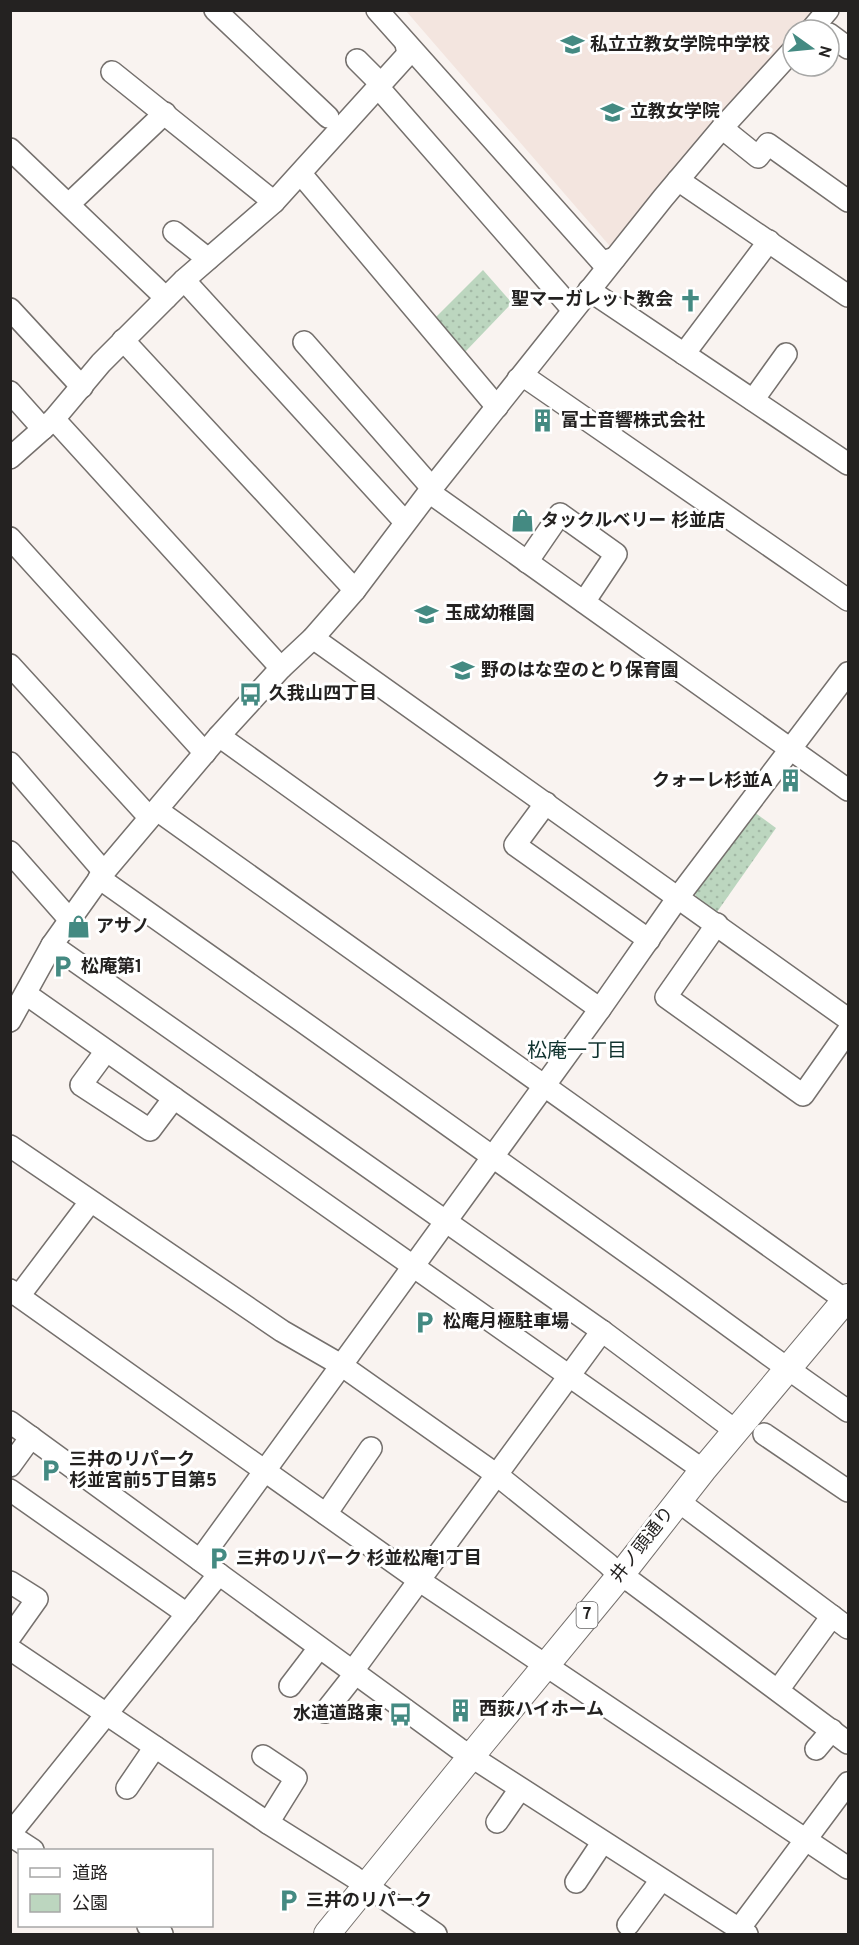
<svg xmlns="http://www.w3.org/2000/svg" width="859" height="1945" font-family="Overpass,'Noto Sans JP',sans-serif">
	<defs>
		<pattern id="green-dots" width="8" height="8" patternUnits="userSpaceOnUse" patternTransform="scale(1.5)"><rect width="8" height="8" fill="#bcd6bf"/><path d="M2 2h.1M6 6h.1" fill="none" stroke="#a1b7a4" stroke-width="1.8" stroke-linecap="round"/></pattern>
	</defs>
	<rect width="100%" height="100%" fill="#f9f3f0"/>
	<!-- built -->
	<path fill="#f3e5df" d="M406 11H818L801 30H793V40L667 185 615 252Z"/>
	<!-- green -->
	<g fill="url(#green-dots)">
		<path d="M483 270 512 303 465 352 436 317Z"/>
		<path d="M754 812 776 828 717 912 696 899 695 891Z"/>
	</g>
	<g fill="none" stroke-linecap="round" stroke-linejoin="round">
		<defs>
			<g id="minor">
				<path d="M215 10 328 117"/>
				<path d="M377 10 602 262 615 258"/>
				<path d="M811 30 828 10"/>
				<path d="M829 34 848 48"/>
				<path d="M357 60 378 81V87L573 310"/>
				<path d="M112 72 274 202"/>
				<path d="M722 128 758 157 768 144 848 201"/>
				<path d="M10 149 166 298"/>
				<path d="M301 174 497 407"/>
				<path d="M678 180 848 296"/>
				<path d="M69 204 165 113"/>
				<path d="M174 232 208 259"/>
				<path d="M184 280 405 522"/>
				<path d="M589 290 848 464"/>
				<path d="M10 309 82 387"/>
				<path d="M123 340 355 590"/>
				<path d="M304 342 432 488"/>
				<path d="M684 354 769 241"/>
				<path d="M518 379H528L848 600"/>
				<path d="M10 392 43 429"/>
				<path d="M753 400 786 354"/>
				<path d="M54 419 281 668"/>
				<path d="M10 458 54 419 101 363 184 280 274 202 408 54 406 44"/>
				<path d="M429 492 848 790"/>
				<path d="M10 538 205 753"/>
				<path d="M527 562 560 514 616 554 584 602"/>
				<path d="M313 638 848 1019"/>
				<path d="M10 665 149 817"/>
				<path d="M219 736 600 1009"/>
				<path d="M10 763 104 872"/>
				<path d="M546 803 515 845 649 940"/>
				<path d="M157 810 848 1302"/>
				<path d="M10 852 70 920"/>
				<path d="M99 878C283 1007 466 1138 649 1268 716 1316 781 1365 848 1411"/>
				<path d="M717 924 666 997 803 1095 848 1031"/>
				<path d="M52 945 602 1331 736 1431"/>
				<path d="M26 994 703 1470"/>
				<path d="M10 1021 52 945 104 872 219 736 281 668 313 638 355 590 432 488 663 198 722 128 793 50"/>
				<path d="M106 1051 81 1085 150 1130 174 1098"/>
				<path d="M10 1146 282 1331 341 1365 497 1475 608 1564 619 1575 633 1583 848 1743"/>
				<path d="M10 1290 420 1581 848 1868"/>
				<path d="M19 1296 90 1202"/>
				<path d="M10 1422 458 1748 747 1934"/>
				<path d="M764 1434 848 1491"/>
				<path d="M10 1466 31 1437"/>
				<path d="M10 1490 187 1614"/>
				<path d="M678 1501 848 1628"/>
				<path d="M326 1514 371 1448"/>
				<path d="M200 1560 600 1009 679 896 848 673"/>
				<path d="M10 1582 37 1599 10 1637"/>
				<path d="M10 1649 268 1823 354 1877 436 1934"/>
				<path d="M352 1672 602 1331"/>
				<path d="M290 1686 319 1648"/>
				<path d="M778 1690 832 1616"/>
				<path d="M325 1712 355 1674"/>
				<path d="M816 1749 832 1730"/>
				<path d="M263 1756 296 1778 268 1823"/>
				<path d="M127 1788 155 1747"/>
				<path d="M497 1822 520 1789"/>
				<path d="M10 1834 219 1574"/>
				<path d="M10 1835 33 1850"/>
				<path d="M576 1882 602 1843"/>
				<path d="M628 1925 661 1880"/>
				<path d="M148 1926 162 1934"/>
				<path d="M739 1929 848 1783"/>
			</g>
			<path id="major" d="M327 1934 482 1743 627 1567 703 1470 848 1297"/>
		</defs>
		<!-- minor casing -->
		<use href="#minor" stroke="#75706d" stroke-width="24"/>
		<!-- major casing -->
		<use href="#major" stroke="#75706d" stroke-width="28"/>
		<!-- minor -->
		<use href="#minor" stroke="#fff" stroke-width="21"/>
		<!-- major -->
		<use href="#major" stroke="#fff" stroke-width="26"/>
	</g>
	<!-- icons -->
	<defs>
		<symbol id="school-bare" viewBox="-9 -9 18 18"><path d="M0-5L7-2L0 1L-7-2ZM-4 1L0 2.5L4 1V4Q0 6-4 4Z" fill="#448a82" stroke="#fff" stroke-width="2.5" paint-order="stroke"/></symbol>
		<symbol id="church-bare" viewBox="-9 -9 18 18"><path d="M-1.2-6h2.4v3.5h3.3v2.4h-3.3V6h-2.4V-.1h-3.3v-2.4h3.3Z" fill="#448a82" stroke="#fff" stroke-width="2.5" paint-order="stroke"/></symbol>
		<symbol id="building-bare" viewBox="-9 -9 18 18"><path d="M-4-6H4V6H1V3H-1V6H-4ZM-2.5-4.3h1.7v1.8h-1.7ZM.8-4.3h1.7v1.8H.8ZM-2.5-1h1.7V.8h-1.7ZM.8-1h1.7V.8H.8Z" fill="#448a82" stroke="#fff" stroke-width="2.5" paint-order="stroke"/></symbol>
		<symbol id="shop-bare" viewBox="-9 -9 18 18"><path d="M-5-2.5h2.3a2.7 3.5 0 0 1 5.4 0H5L5.5 6h-11ZM-1.5-2.5h3a1.5 2.3 0 0 0-3 0Z" fill="#448a82" stroke="#fff" stroke-width="2.5" paint-order="stroke"/></symbol>
		<symbol id="bus-bare" viewBox="-9 -9 18 18"><path d="M-5-6H5V4H4V6H2V4H-2V6H-4V4H-5ZM-3.5-4V0h7V-4ZM-3.5 1.2v1.5H-2V1.2ZM2 1.2v1.5H3.5V1.2Z" fill="#448a82" stroke="#fff" stroke-width="2.5" paint-order="stroke"/></symbol>
		<symbol id="parking-bare" viewBox="-9 -9 18 18"><path d="M-3.5-5.5H1a3.5 3.5 0 0 1 0 7H-1V5.5H-3.5ZM-1-3.4V-.6H.8a1.4 1.4 0 0 0 0-2.8Z" fill="#448a82" stroke="#fff" stroke-width="2.5" paint-order="stroke"/></symbol>
	</defs>
	<g fill-rule="evenodd">
		<use href="#school-bare" x="556" y="28" width="33" height="33"/>
		<use href="#school-bare" x="596" y="96" width="33" height="33"/>
		<use href="#church-bare" x="674" y="284" width="33" height="33"/>
		<use href="#building-bare" x="526" y="404" width="33" height="33"/>
		<use href="#shop-bare" x="506" y="504" width="33" height="33"/>
		<use href="#school-bare" x="410" y="598" width="33" height="33"/>
		<use href="#school-bare" x="446" y="654" width="33" height="33"/>
		<use href="#bus-bare" x="234" y="678" width="33" height="33"/>
		<use href="#building-bare" x="774" y="764" width="33" height="33"/>
		<use href="#shop-bare" x="62" y="910" width="33" height="33"/>
		<use href="#parking-bare" x="46" y="950" width="33" height="33"/>
		<use href="#parking-bare" x="408" y="1306" width="33" height="33"/>
		<use href="#parking-bare" x="34" y="1454" width="33" height="33"/>
		<use href="#parking-bare" x="202" y="1542" width="33" height="33"/>
		<use href="#building-bare" x="444" y="1694" width="33" height="33"/>
		<use href="#bus-bare" x="384" y="1698" width="33" height="33"/>
		<use href="#parking-bare" x="272" y="1884" width="33" height="33"/>
	</g>
	<g text-anchor="middle" dominant-baseline="central" stroke-width="6" stroke-linejoin="round" paint-order="stroke">
		<!-- shield labels -->
		<rect fill="#fff" stroke="#666464" stroke-width="1.5" x="576.5" y="1602" width="21" height="26" rx="4.5"/>
		<g font-size="16" font-weight="bold" fill="#242221">
			<text x="587" y="1615">7</text>
		</g>
		<!-- poi labels -->
		<g font-size="18" font-weight="bold" fill="#242221" stroke="#fff" text-anchor="start">
			<text x="590" y="45">私立立教女学院中学校</text>
			<text x="630" y="112">立教女学院</text>
			<text x="673" y="300" text-anchor="end">聖マーガレット教会</text>
			<text x="561" y="421">富士音響株式会社</text>
			<text x="541" y="521">タックルベリー 杉並店</text>
			<text x="445" y="614">玉成幼稚園</text>
			<text x="481" y="671">野のはな空のとり保育園</text>
			<text x="269" y="694">久我山四丁目</text>
			<text x="773" y="781" text-anchor="end">クォーレ杉並A</text>
			<text x="96" y="927">アサノ</text>
			<text x="81" y="967">松庵第1</text>
			<text x="443" y="1322">松庵月極駐車場</text>
			<text x="69" y="1460">三井のリパーク<tspan x="69" dy="21">杉並宮前5丁目第5</tspan></text>
			<text x="236" y="1559">三井のリパーク 杉並松庵1丁目</text>
			<text x="479" y="1710">西荻ハイホーム</text>
			<text x="383" y="1714" text-anchor="end">水道道路東</text>
			<text x="306" y="1901">三井のリパーク</text>
		</g>
		<!-- street labels -->
		<g font-size="18" fill="#242221" stroke="#fff">
			<text transform="translate(643 1545) rotate(-52)">井ノ頭通り</text>
		</g>
		<!-- neighbourhood labels -->
		<g font-size="20" fill="#0f322e" stroke="#fff">
			<text x="577" y="1052">松庵一丁目</text>
		</g>
	</g>
	<!-- border -->
	<rect width="859" height="1945" fill="none" stroke="#242221" stroke-width="24"/>
	<!-- legend -->
	<rect x="18" y="1849" width="195" height="78" fill="#ffffff" stroke="#a7a7a6" stroke-width="1.5"/>
	<rect x="30" y="1868" width="30" height="9" fill="#ffffff" stroke="#a7a7a6" stroke-width="1.5"/>
	<text x="72" y="1879" font-size="18" fill="#242221">道路</text>
	<rect x="30" y="1894" width="30" height="18" fill="#bcd6bf" stroke="#a7a7a6" stroke-width="1.5"/>
	<text x="72" y="1909" font-size="18" fill="#242221">公園</text>
	<!-- north arrow -->
	<g transform="translate(811 48) rotate(105)"><circle r="28" fill="#ffffff" stroke="#a7a7a6" stroke-width="1.5"/>
	<path d="M0-4.5L10 22L0 15L-10 22Z" fill="#448a82"/>
	<text y="-9" font-size="16" font-weight="bold" text-anchor="middle" fill="#242221">N</text>
	</g>
</svg>
